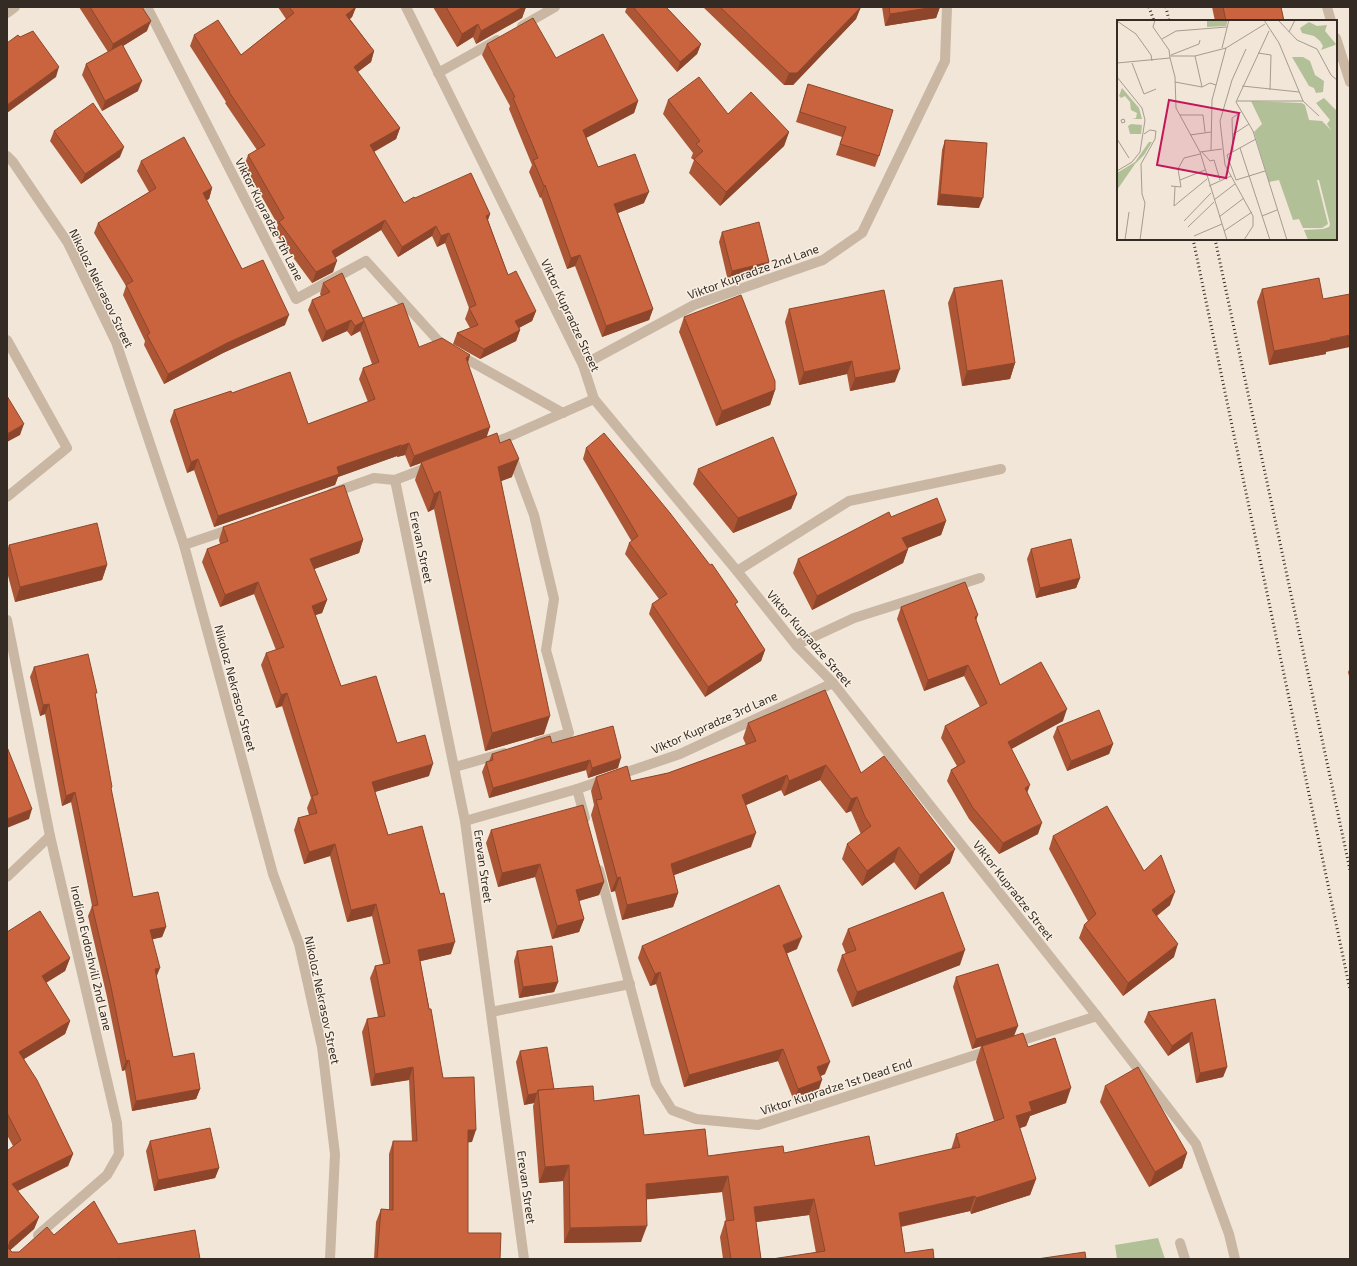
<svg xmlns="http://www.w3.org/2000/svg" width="1357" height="1266" font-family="'Exo 2',sans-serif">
	<rect width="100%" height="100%" fill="#f1e6d7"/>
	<!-- green -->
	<path fill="#b1c097" d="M1158 1238 1165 1259H1117L1115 1245Z"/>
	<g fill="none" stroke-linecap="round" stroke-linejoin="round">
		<!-- service -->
		<g stroke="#c9b6a3" stroke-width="10">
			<path d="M1327 7 1331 21"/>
			<path d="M1336 38 1350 82"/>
			<path d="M511 453 534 515 554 599 546 650 569 733 538 742"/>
			<path d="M737 571 849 501 1001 469"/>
			<path d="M796 645 854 618 980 578"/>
			<path d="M455 767 504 753"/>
			<path d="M491 1012 630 984"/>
			<path d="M1180 1243 1185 1259"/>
		</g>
		<!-- minor -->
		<g stroke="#c9b6a3" stroke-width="10">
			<path d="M147 7 296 299 366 261 443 346 563 413"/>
			<path d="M7 13 15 7"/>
			<path d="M522 26 555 7"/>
			<path d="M438 73 497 40"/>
			<path d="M7 156 13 162 68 243 116 342 184 545 273 874 299 944 322 1047 335 1154 330 1259"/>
			<path d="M7 340 67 448 7 497"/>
			<path d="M583 365 694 305 823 260 862 233 945 61 947 7"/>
			<path d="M487 445 506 438 594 399"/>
			<path d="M395 480 465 821 524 1259"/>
			<path d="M332 493 374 478 395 480 429 467"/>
			<path d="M184 545 234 528"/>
			<path d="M7 620 50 836 117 1123 119 1154 107 1175 38 1235"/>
			<path d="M577 789 585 818"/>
			<path d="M465 821 577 789 680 754 833 683"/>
			<path d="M599 870 656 1084 672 1110 696 1119 758 1125 991 1050"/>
			<path d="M7 877 50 836"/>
			<path d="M1014 1043 1097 1016"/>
		</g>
		<!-- tertiary -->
		<path stroke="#c9b6a3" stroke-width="10" d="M406 7 583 365 594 399 737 571 796 645 833 683 1097 1016 1196 1144 1229 1234 1235 1259"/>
		<!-- rail -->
		<g stroke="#342b25" stroke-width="3" stroke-dasharray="1 3" stroke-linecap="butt">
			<path d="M1149 7 1154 21"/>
			<path d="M1166 7 1169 21"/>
			<path d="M1193 239 1350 990"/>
			<path d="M1215 239 1350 870"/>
		</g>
	</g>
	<!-- wall -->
	<g fill="#ad5635">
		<path d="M79 7H142L147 31 123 46 138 91 102 111 82 75 86 64 108 52Z"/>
		<path d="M278 7H356L352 17 350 19 374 51 371 62 357 72 400 128 396 139 374 152 404 203 415 198 490 214 488 220 508 275 536 311 532 321 519 328 520 330 516 341 480 359 453 344 457 333 470 328 465 319 469 308 445 243 437 247 432 236 398 257 381 230 335 258 333 272 312 283 275 233 278 225 244 166 248 155 257 150 225 103 226 102 190 46 194 35 241 55 286 19Z"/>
		<path d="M433 7H526L522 18 476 44 473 37 457 47Z"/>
		<path d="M627 7H666L701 44 697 54 677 72 625 12Z"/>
		<path d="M703 7H860L856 19 793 85H784Z"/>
		<path d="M882 7H940L936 18 885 26Z"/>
		<path d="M1212 7H1281L1284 21H1215Z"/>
		<path d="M487 44 556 58 638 101 634 113 586 138 598 167 644 203 618 213 653 309 649 320 602 337 575 266 567 269 541 197 540 198 529 172 532 165 509 109 510 106 482 55Z"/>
		<path d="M808 84 879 156 875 167 836 155 842 137 796 122Z"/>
		<path d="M668 100 728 114 789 132 784 146 720 206 689 173 694 160 691 158 693 153 663 114Z"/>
		<path d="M54 131 120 157 81 184 50 141Z"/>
		<path d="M945 140 979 208 937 205 942 150Z"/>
		<path d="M141 161 212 188 209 199 206 200 242 269 285 325 223 353 164 384 144 345 145 341 123 295 126 286 94 233 98 223 149 192 137 171Z"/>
		<path d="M722 232 769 262 765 272 728 281 719 242Z"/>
		<path d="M323 283 363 319V318L419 347 470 355 468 363 487 437 512 477 501 481 544 734 485 751 434 509 428 512 415 480 421 463 410 467 405 455 397 457V456L338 477 335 485 214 527 194 470 187 473 170 421 174 410 232 393 308 424 368 402 359 379 363 368 372 364 360 331 351 336 347 331 322 342 308 310 312 300 321 296 320 294Z"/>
		<path d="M954 288 1015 363 1010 379 962 386 948 303Z"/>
		<path d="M1262 289 1323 299 1326 352V354L1269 365 1257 302Z"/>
		<path d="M789 309 895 382 850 391 847 374 799 385 785 322Z"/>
		<path d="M684 317 775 390 770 405 716 426 679 332Z"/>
		<path d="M586 448 736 606 765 650 761 661 705 697 649 614 652 604 659 599 625 554 629 543 632 542 583 459Z"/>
		<path d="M698 469 797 494 791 509 733 533 693 484Z"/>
		<path d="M891 517 946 521 941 535 908 548V549L903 563 812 610 793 573 798 559Z"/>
		<path d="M223 527 363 540 359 553 314 569 327 600 322 613 315 615 341 686 429 776 375 792 388 835 451 954 420 961 443 1078 472 1142H468V1233L500 1259H374L376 1222 381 1209 389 1210V1154L393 1141H412L409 1080 371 1086 362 1032 367 1019 378 1017 370 978 375 966 383 964 372 916 347 922 330 856 304 864 294 830 298 818 309 815 307 808 311 798 282 706 276 708 261 665 266 653 276 650 254 594 220 607 202 562 207 549 220 544 219 540Z"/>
		<path d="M9 545 107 565 102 580 15 602 7 572V551Z"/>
		<path d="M1031 549 1080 578 1076 588 1036 598 1027 559Z"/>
		<path d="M901 607 976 621 1000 685 1063 721 1011 749 1027 793 1038 834 999 854 969 819 947 781 951 770 957 766 941 738 945 726 980 707 964 676 924 691 897 619Z"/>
		<path d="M34 667 96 697 111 790 133 897 166 927 162 937 152 939 156 978 173 1057 200 1089 196 1099 132 1111 125 1070 122 1071 107 997 88 916 92 906 71 802 62 806 45 714 40 716 30 677Z"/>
		<path d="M1350 668V680L1348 672Z"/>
		<path d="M748 723 861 773 950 863 915 890 894 862 862 886 842 859 847 844 861 834 860 832 851 811 846 813 820 780 784 796 781 790 746 805 751 847 674 875 678 893 673 907 622 920 615 891 611 892 591 815 594 805 591 791 596 777 631 781 668 773 746 745 743 738Z"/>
		<path d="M1057 727 1113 744 1109 754 1067 771 1053 737Z"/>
		<path d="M552 743 618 768 588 778 586 770 489 798 482 772 486 762 489 761 492 754Z"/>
		<path d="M491 830 604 882 599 895 579 901 584 919 579 932 552 939 535 877 498 887 486 843Z"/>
		<path d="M1053 836 1144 871 1170 905 1157 916 1174 957 1123 996 1079 938 1084 925 1088 921 1049 849Z"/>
		<path d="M848 929 960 965 852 1007 837 970 842 955 846 954 842 944Z"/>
		<path d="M7 932 70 958 65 971 46 983 70 1021 65 1034 24 1059 73 1154 68 1166 18 1191 39 1217 34 1229 10 1250 12 1252H19L54 1235 118 1244 200 1259H7L13 1146 7 1135Z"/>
		<path d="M642 946 797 949 787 953 825 1074 821 1076 818 1092 794 1101 778 1061 684 1087 656 984 650 986 638 958Z"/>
		<path d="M517 951 558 982 554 992 519 998 514 961Z"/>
		<path d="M956 977 1014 1036 1028 1047 1066 1103 1030 1116 1026 1126 1019 1128 1036 1179 1030 1195 971 1214 970 1211 901 1227 905 1253 934 1259 816 1253 809 1215 756 1222 761 1259H723L720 1237 725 1221H726L722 1192 647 1199 641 1242 564 1243 563 1181 539 1183 533 1106 534 1103 524 1105 516 1062 520 1051 554 1089 594 1101 644 1135 708 1156 784 1153 875 1166 951 1150 956 1134 994 1121 976 1062 981 1046 972 1049 953 987Z"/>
		<path d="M1215 999 1227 1067 1223 1077 1196 1083 1189 1042 1168 1056 1144 1022 1148 1012Z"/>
		<path d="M1105 1086 1187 1153 1182 1168 1149 1187 1100 1102Z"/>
		<path d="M150 1141 219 1168 215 1178 154 1191 146 1151Z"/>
	</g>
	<!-- shaded-wall -->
	<g fill="#8d462b">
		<path d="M356 7 352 17 342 25 346 15Z"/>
		<path d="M523 7H526L522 18 476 44 481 31Z"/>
		<path d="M861 7 856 19 793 85H784L789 73Z"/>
		<path d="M935 7H940L936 18 885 26 890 14Z"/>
		<path d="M151 21 147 31 110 54 113 44Z"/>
		<path d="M478 24 473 37 457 47 462 34Z"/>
		<path d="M701 44 697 54 677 72 680 62Z"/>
		<path d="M374 51 371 62 350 78 354 67Z"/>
		<path d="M59 67 56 77 7 113V105Z"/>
		<path d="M142 81 138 91 102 111 105 101Z"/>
		<path d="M638 101 634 113 578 142 583 130Z"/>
		<path d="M400 128 396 139 366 156 370 145Z"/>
		<path d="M789 132 784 146 720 206 726 192Z"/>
		<path d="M124 147 120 157 81 184 85 174Z"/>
		<path d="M545 185 541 197 540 198 544 186Z"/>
		<path d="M212 188 209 199 199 204 203 193Z"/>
		<path d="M649 192 644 203 610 216 614 204Z"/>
		<path d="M940 194 983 198 979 208 937 205Z"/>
		<path d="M490 214 486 225V216Z"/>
		<path d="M385 220 381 230 328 262 332 251Z"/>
		<path d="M436 226 432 236 398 257 402 247Z"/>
		<path d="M449 233 445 243 437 247 441 236Z"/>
		<path d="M580 255 575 266 567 269 571 258Z"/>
		<path d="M337 261 333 272 312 283 316 272Z"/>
		<path d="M769 262 765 272 728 281 732 271Z"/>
		<path d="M653 309 649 320 602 337 606 326Z"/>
		<path d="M536 311 532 321 511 332 515 321Z"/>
		<path d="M289 315 285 325 223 353 164 384 168 374 227 343Z"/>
		<path d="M351 320 347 331 322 342 326 331Z"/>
		<path d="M364 321 360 331 351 336 355 326Z"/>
		<path d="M520 330 516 341 480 359 484 349Z"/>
		<path d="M1350 335V347L1326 352V354L1269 365 1274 351Z"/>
		<path d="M470 355 466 367V358Z"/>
		<path d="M852 361 847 374 799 385 804 372Z"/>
		<path d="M1015 363 1010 379 962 386 967 371Z"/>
		<path d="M900 369 895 382 850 391 855 378Z"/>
		<path d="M775 390 770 405 716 426 722 411Z"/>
		<path d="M24 424 20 435 7 442V434Z"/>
		<path d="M490 427 486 439 421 462V463L410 467 414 456Z"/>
		<path d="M409 443 405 455 397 457 401 446Z"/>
		<path d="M401 445 397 456 338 477 335 485 214 527 218 516 337 467Z"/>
		<path d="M198 459 194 470 187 473 191 462Z"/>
		<path d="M519 459 512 477 491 485 498 467Z"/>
		<path d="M440 491 434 509 428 512 434 494Z"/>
		<path d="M797 494 791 509 733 533 738 518Z"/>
		<path d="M946 521 941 535 897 552 902 538Z"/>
		<path d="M363 540 359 553 306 572 310 559Z"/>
		<path d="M908 549 903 563 812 610 817 596Z"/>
		<path d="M107 565 102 580 15 602 20 587Z"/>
		<path d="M1080 578 1076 588 1036 598 1040 588Z"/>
		<path d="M258 582 254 594 220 607 225 595Z"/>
		<path d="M327 600 322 613 307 618 312 606Z"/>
		<path d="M978 615 974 626 975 617Z"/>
		<path d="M765 650 761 661 705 697 708 687Z"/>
		<path d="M968 665 964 676 924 691 928 680Z"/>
		<path d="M287 693 282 706 276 708 281 695Z"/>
		<path d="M49 704 45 714 40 716 43 705Z"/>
		<path d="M1067 709 1063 721 1004 753 1008 742Z"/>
		<path d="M550 716 544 734 485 751 492 733Z"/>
		<path d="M1113 744 1109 754 1067 771 1071 761Z"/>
		<path d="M621 758 618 768 588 778 592 768Z"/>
		<path d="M590 760 586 770 489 798 493 788Z"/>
		<path d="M433 764 429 776 368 794 372 782Z"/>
		<path d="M826 765 820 780 784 796 789 781Z"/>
		<path d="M787 775 781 790 737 809 742 795Z"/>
		<path d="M1030 785 1026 796 1025 788Z"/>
		<path d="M75 792 71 802 62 806 66 796Z"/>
		<path d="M857 797 851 811 846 813 851 799Z"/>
		<path d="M32 809 29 819 7 828V819Z"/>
		<path d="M1042 823 1038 834 999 854 1003 843Z"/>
		<path d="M756 833 751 847 666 878 671 864Z"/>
		<path d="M335 844 330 856 304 864 309 852Z"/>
		<path d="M899 847 894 862 862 886 867 871Z"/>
		<path d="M955 849 950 863 915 890 920 875Z"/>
		<path d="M540 864 535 877 498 887 502 873Z"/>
		<path d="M620 877 615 891 611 892 617 878Z"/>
		<path d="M604 882 599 895 572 903 576 890Z"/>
		<path d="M1175 892 1170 905 1147 923 1152 910Z"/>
		<path d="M678 893 673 907 622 920 627 905Z"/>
		<path d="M376 904 372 916 347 922 351 910Z"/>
		<path d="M584 919 579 932 552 939 557 926Z"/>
		<path d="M166 927 162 937 146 941 150 930Z"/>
		<path d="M802 937 797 949 779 957 783 945Z"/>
		<path d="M455 942 451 954 413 963 418 950Z"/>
		<path d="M1178 944 1174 957 1123 996 1128 983Z"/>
		<path d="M965 950 960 965 852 1007 857 992Z"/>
		<path d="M70 958 65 971 37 988 42 976Z"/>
		<path d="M160 968 156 978 155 969Z"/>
		<path d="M660 972 656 984 650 986 655 974Z"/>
		<path d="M558 982 554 992 519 998 523 987Z"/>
		<path d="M70 1021 65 1034 14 1065 19 1052Z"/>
		<path d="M1018 1026 1014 1036 972 1049 976 1039Z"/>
		<path d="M1192 1032 1189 1042 1168 1056 1172 1046Z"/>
		<path d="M783 1049 778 1061 684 1087 689 1075Z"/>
		<path d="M129 1060 125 1070 122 1071 126 1061Z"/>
		<path d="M830 1062 825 1074 812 1079 817 1067Z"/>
		<path d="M413 1067 409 1080 371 1086 375 1074Z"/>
		<path d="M1227 1067 1223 1077 1196 1083 1200 1073Z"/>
		<path d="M822 1080 818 1092 794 1101 798 1089Z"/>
		<path d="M1071 1088 1066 1103 1030 1116 1026 1126 1010 1132 1016 1116 1029 1102Z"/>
		<path d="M200 1089 196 1099 132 1111 136 1101Z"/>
		<path d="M537 1093 534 1103 524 1105 528 1095Z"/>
		<path d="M468 1130H476L472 1142 463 1143Z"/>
		<path d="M1187 1153 1182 1168 1149 1187 1155 1172Z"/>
		<path d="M73 1154 68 1166 7 1196 12 1184Z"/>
		<path d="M569 1165 563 1181 539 1183 545 1167Z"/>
		<path d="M219 1168 215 1178 154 1191 158 1180Z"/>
		<path d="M728 1176 722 1192 641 1200 646 1184Z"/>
		<path d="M1036 1179 1030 1195 971 1214 976 1198Z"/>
		<path d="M975 1196 970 1211 893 1228 899 1213Z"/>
		<path d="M814 1199 809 1215 749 1223 754 1207Z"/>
		<path d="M39 1217 34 1229 7 1253 10 1241Z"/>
		<path d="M647 1226 641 1242 564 1243 570 1228Z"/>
	</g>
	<!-- building -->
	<g fill="#c9643e" stroke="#8d462b">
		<path d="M90 7H142L151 21 113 44Z"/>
		<path d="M289 7H356L346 15 374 51 354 67 400 128 370 145 404 203 414 197 415 198 471 173 490 214 486 216 508 275 516 271 536 311 515 321 520 330 484 349 457 333 478 325 469 308 476 305 449 233 441 236 436 226 402 247 385 220 332 251 337 261 316 272 279 222 284 218 248 155 265 145 229 92H230L194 35 218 20 241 55 294 13Z"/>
		<path d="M446 7H523L481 31 478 24 462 34Z"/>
		<path d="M633 7H666L701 44 680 62Z"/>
		<path d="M720 7H861L797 73H789Z"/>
		<path d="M889 7H935L890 14Z"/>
		<path d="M1223 7H1281L1284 21H1226Z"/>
		<path d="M533 18 556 58 603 34 638 101 583 130 598 167 635 154 649 192 614 204 653 309 606 326 580 255 571 258 545 185 544 186 533 160 538 158 513 98 515 97 487 44Z"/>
		<path d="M33 31 59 67 7 105V43L18 35 20 37Z"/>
		<path d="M122 44 142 81 105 101 86 64Z"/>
		<path d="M699 77 728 114 751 92 789 132 726 192 694 159 703 151 696 144 700 141 668 100Z"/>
		<path d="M808 84 893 110 879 156 840 144 846 127 800 112Z"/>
		<path d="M93 103 124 147 85 174 54 131Z"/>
		<path d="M184 137 212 188 203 193 242 269 263 260 289 315 227 343 168 374 147 335 150 333 126 285 133 281 98 223 156 188 141 161Z"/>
		<path d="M945 140 987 143 983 198 940 194Z"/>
		<path d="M759 222 769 262 732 271 722 232Z"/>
		<path d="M342 273 364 321 355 326 351 320 326 331 312 300 330 292 323 283Z"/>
		<path d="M1319 278 1323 299 1350 294V335L1330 339 1331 340 1274 351 1262 289Z"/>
		<path d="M1002 280 1015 363 967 371 954 288Z"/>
		<path d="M884 290 900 369 855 378 852 361 804 372 789 309Z"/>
		<path d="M741 295 775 381V390L722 411 684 317Z"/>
		<path d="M403 303 419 347 442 338 470 355 466 358 490 427 414 456 409 443 401 446V445L337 467 339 474 218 516 198 459 191 462 174 410 231 391 232 393 290 372 308 424 375 399 363 368 379 362 363 318Z"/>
		<path d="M7 396 24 424 7 434Z"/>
		<path d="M497 433 500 443 510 439 519 459 498 467 550 716 492 733 440 491 434 494 421 462Z"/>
		<path d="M604 433 670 513 710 565 712 564 738 602 735 604 765 650 708 687 652 604 667 594 629 543 638 536 586 448Z"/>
		<path d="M773 437 797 494 738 518 698 469Z"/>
		<path d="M344 485 363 540 310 559 327 600 312 606 341 686 376 676 397 743 425 735 433 764 372 782 388 835 422 826 440 894 444 893 455 942 418 950 429 1009H431L443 1078 474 1077 476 1130H468V1233H501L500 1259H377L381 1209 393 1210V1141H417L413 1067 375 1074 367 1019 385 1016 375 966 390 963 376 904 351 910 335 844 309 852 298 818 317 813 312 796 318 794 287 693 281 695 266 653 284 647 258 582 225 595 207 549 228 541 223 527Z"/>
		<path d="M937 498 946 521 902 538 908 549 817 596 798 559 889 512 891 517Z"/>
		<path d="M97 523 107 565 20 587 9 545Z"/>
		<path d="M1071 539 1080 578 1040 588 1031 549Z"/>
		<path d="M965 582 978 615 975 617 1000 685 1041 662 1067 709 1008 742 1030 785 1025 788 1042 823 1003 843 973 808 951 770 965 762 945 726 987 703 968 665 928 680 901 607Z"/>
		<path d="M88 654 97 693H95L112 787 111 788 133 897 158 892 166 927 150 930 160 968 155 969 173 1057 194 1053 200 1089 136 1101 129 1060 126 1061 111 987 92 906 98 905 75 792 66 796 49 704 43 705 34 667Z"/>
		<path d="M825 690 861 773 884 756 955 849 920 875 899 847 867 871 847 844 871 826 865 817 857 797 851 799 826 765 789 781 787 775 742 795 756 833 671 864 678 893 627 905 620 877 617 878 596 800 602 799 596 777 627 766 631 781 668 773 756 741 748 723Z"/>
		<path d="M1099 710 1113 744 1071 761 1057 727Z"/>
		<path d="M613 726 621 758 592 768 590 760 493 788 486 762 493 760 492 754 550 736 552 743Z"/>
		<path d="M7 747 32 809 7 819Z"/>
		<path d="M583 805 604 882 576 890 584 919 557 926 540 864 502 873 491 830Z"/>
		<path d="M1107 806 1144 871 1161 855 1175 892 1152 910 1178 944 1128 983 1084 925 1096 914 1053 836Z"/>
		<path d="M779 885 802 937 783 945 830 1062 817 1067 822 1080 798 1089 783 1049 689 1075 660 972 655 974 642 946Z"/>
		<path d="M943 892 965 950 857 992 842 955 856 950 848 929Z"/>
		<path d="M40 911 70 958 42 976 70 1021 19 1052 37 1080 73 1154 12 1184 39 1217 10 1241 8 1248 12 1252H19L47 1227 54 1235 94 1201 118 1244 195 1230 200 1259H120V1258L118 1259H7V1151L21 1140 7 1113V932Z"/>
		<path d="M552 946 558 982 523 987 517 951Z"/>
		<path d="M998 964 1018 1026 976 1039 956 977Z"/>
		<path d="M1215 999 1227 1067 1200 1073 1192 1032 1172 1046 1148 1012Z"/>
		<path d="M1023 1033 1028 1047 1055 1038 1071 1088 1029 1102 1032 1111 1016 1116 1036 1179 976 1198 975 1196 899 1213 905 1253 933 1249 934 1259H772L825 1251 814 1199 754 1207 761 1259H731L725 1221 734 1220 728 1176 646 1184 647 1226 570 1228 569 1165 545 1167 538 1090 593 1086 594 1101 639 1095 644 1135 705 1129 708 1156 783 1146 784 1153 869 1136 875 1166 960 1147 956 1134 1004 1118 982 1046Z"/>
		<path d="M547 1047 554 1089 538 1090 537 1093 528 1095 520 1051Z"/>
		<path d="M1138 1067 1187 1153 1155 1172 1105 1086Z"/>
		<path d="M210 1128 219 1168 158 1180 150 1141Z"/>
		<path d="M1085 1252 1086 1259H1037Z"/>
	</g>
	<g text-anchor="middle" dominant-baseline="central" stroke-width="3" stroke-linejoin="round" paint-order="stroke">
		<!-- street labels -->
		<g font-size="12" fill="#342b25" stroke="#f9f0e3">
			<text transform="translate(270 219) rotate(63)">Viktor Kupradze 7th Lane</text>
			<text transform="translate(753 271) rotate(-20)">Viktor Kupradze 2nd Lane</text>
			<text transform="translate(102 288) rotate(64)">Nikoloz Nekrasov Street</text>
			<text transform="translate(571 315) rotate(65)">Viktor Kupradze Street</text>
			<text transform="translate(422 547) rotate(78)">Erevan Street</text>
			<text transform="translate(810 638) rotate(49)">Viktor Kupradze Street</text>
			<text transform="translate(236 688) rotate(75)">Nikoloz Nekrasov Street</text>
			<text transform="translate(714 722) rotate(-24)">Viktor Kupradze 3rd Lane</text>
			<text transform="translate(484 866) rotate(82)">Erevan Street</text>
			<text transform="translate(1014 890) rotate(52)">Viktor Kupradze Street</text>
			<text transform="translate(92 958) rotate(77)">Irodion Evdoshvili 2nd Lane</text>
			<text transform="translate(323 1000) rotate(78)">Nikoloz Nekrasov Street</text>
			<text transform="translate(836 1086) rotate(-18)">Viktor Kupradze 1st Dead End</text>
			<text transform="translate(527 1187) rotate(82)">Erevan Street</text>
		</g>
	</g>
	<!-- overview -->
	<g transform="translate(1117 20)">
		<rect width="220" height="220" fill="#f1e6d7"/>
		<path d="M90 0H111L109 6 90 7ZM192 2 200 6 210 5 208 11 219 24 218 25 204 30 206 26 203 21 197 16 185 13 183 8ZM175 37H186L193 41 198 55 207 61 206 72 199 73 197 68 192 66ZM5 68 22 88 25 99H15L19 98 20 93 14 90 13 82 8 76 4 78 2 76ZM207 78 220 91V220H191L187 210 206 209 212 207 213 204 202 160H200L211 204 205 208H186L182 199 176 200 162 160 152 162 137 112 145 104 134 81 185 83 188 85 192 100 205 101 214 110 210 104 213 100 199 83ZM14 104 25 105 24 114H13L11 106ZM32 122H35L27 135 18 144 0 170V153L18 142Z" fill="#b1c097"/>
		<path fill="none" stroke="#a59b90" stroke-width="1" d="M147 0 162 23 186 81M161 0 180 20 200 29 214 55 220 60M0 1 19 14 34 35 35 41M152 11 119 82 136 111 170 220M172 12 178 0M45 19 59 11 110 7M105 28 112 0M141 33 154 35 153 70M54 35 82 24 83 20M53 36H78L109 28 148 4M78 36 85 67 93 63 99 65M53 38 58 57 59 88 83 132 110 220M0 43 53 38 52 30 36 7 38 0M15 43 27 74 39 69M0 57 25 88 28 100 23 132 15 142 0 151M58 62 85 67M125 66 182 72M120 81H186M186 81 202 96M63 95H86L88 112M7 99 8 102 5 103 4 100ZM73 115 94 112M115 115 132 104M0 119 12 138M139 119 110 135 119 160 148 151M123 128 153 220M94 130 95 80 109 28M83 132 105 129M85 132 93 141 97 140 103 160M116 132 115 98 124 92M63 160 88 150M54 166 64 167 61 149 67 138 83 134M92 166 114 156M97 180 118 164M57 186 90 159M57 186 58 167M145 196 160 190M102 197 127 178M67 201 94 173M71 207 97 182M107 211 135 192M77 216 105 204M8 220 12 192M23 220 28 183 25 174 24 144 38 119 39 111 33 110 27 114M127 220 136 206V196L108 145 103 101 115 60 129 29"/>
		<path fill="#c2185b" fill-opacity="0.15" stroke="#c2185b" stroke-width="2" d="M52 80 122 93 109 158 40 145Z"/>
		<rect width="220" height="220" fill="none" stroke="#342b25" stroke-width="2"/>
	</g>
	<!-- border -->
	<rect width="1357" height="1266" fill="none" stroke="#342b25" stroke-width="16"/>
</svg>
